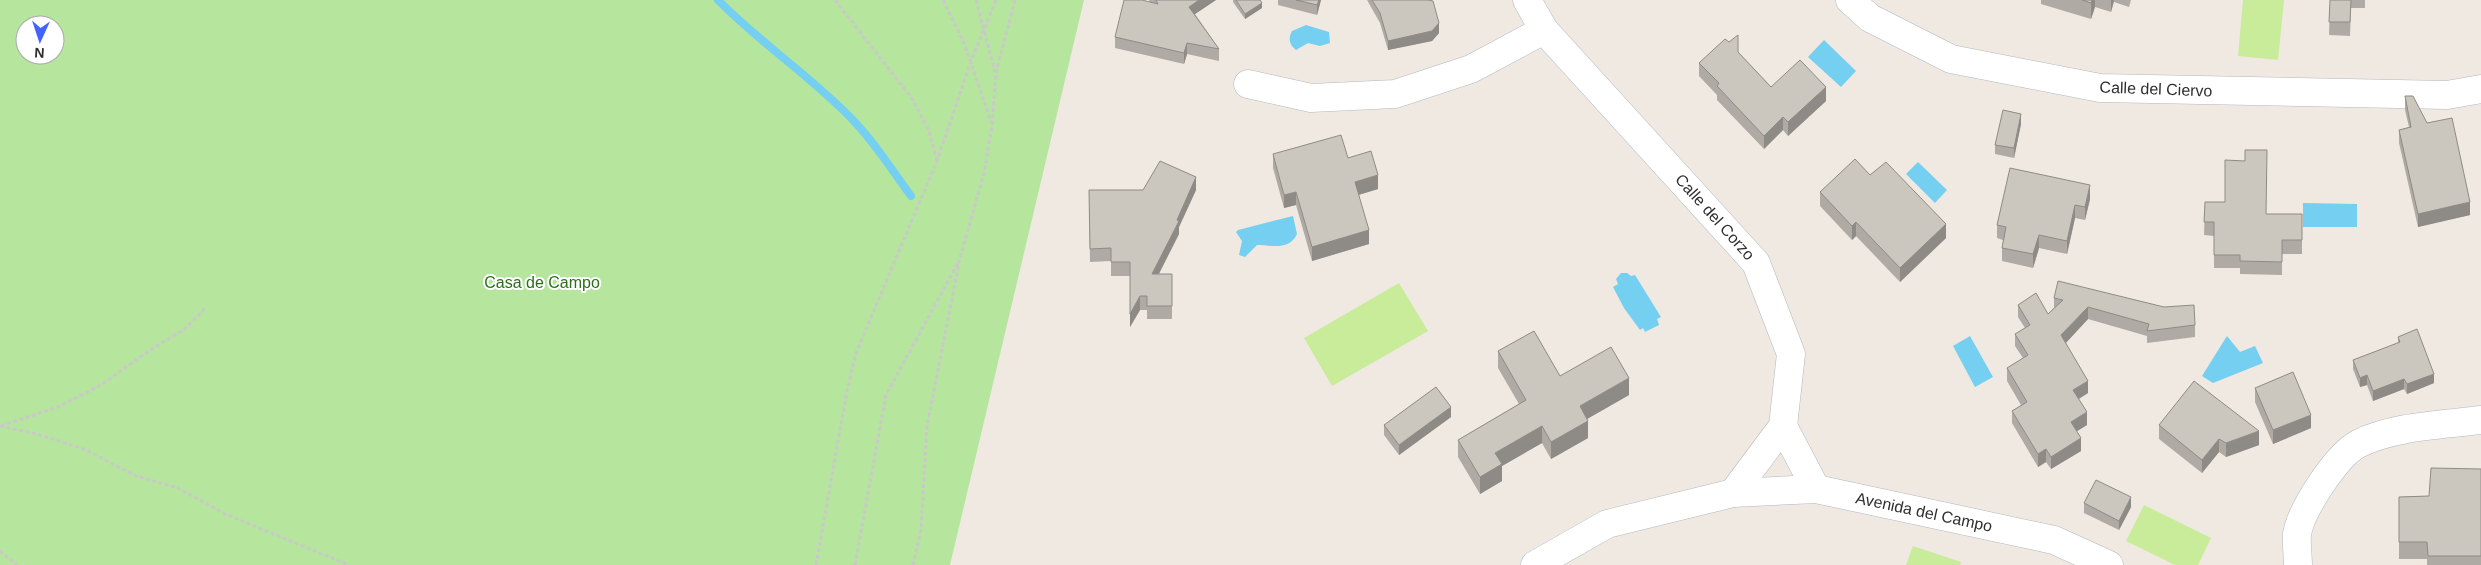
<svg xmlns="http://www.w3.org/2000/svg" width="2481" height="565" font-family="Arial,sans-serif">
	<rect width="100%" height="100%" fill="#efe9e1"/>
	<!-- green -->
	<path fill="#b6e59e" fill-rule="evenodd" d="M0 0H1084L950 565H0ZM25 25H55V55H25Z"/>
	<!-- pitch -->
	<g fill="#c9ec9a">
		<path d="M2243 0H2284L2278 60 2238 56Z"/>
		<path d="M1399 283 1428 331 1332 386 1304 338Z"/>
		<path d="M2144 505 2211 538 2198 565H2175L2126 541Z"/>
		<path d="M1913 546 1961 562 1960 565H1906Z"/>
	</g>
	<!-- water -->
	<g fill="#75cff0">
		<path d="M1306 25 1329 32 1330 43 1320 46 1308 43 1296 50C1289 44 1288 39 1292 31Z"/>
		<path d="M1824 40 1856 71 1841 87 1808 57Z"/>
		<path d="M1918 162 1947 190 1935 203 1906 174Z"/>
		<path d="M2303 203 2357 204V227H2303Z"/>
		<path d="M1293 216 1297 234C1289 251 1272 245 1257 245L1245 257 1239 255 1242 241 1236 232 1238 230Z"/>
		<path d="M1621 273H1627L1631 276 1635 275 1661 317 1657 319 1659 325 1645 332 1643 328 1640 330 1624 308 1613 287 1618 284 1616 279Z"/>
		<path d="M1970 336 1993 377 1975 387 1953 346Z"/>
		<path d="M2227 336 2240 352 2255 346 2263 363 2213 383 2202 376Z"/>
	</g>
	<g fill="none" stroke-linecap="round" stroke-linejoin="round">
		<!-- stream -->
		<path stroke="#75cff0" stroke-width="8" d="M718 0C759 42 809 75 850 117 873 140 892 170 911 196"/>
		<defs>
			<g id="minor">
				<path d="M1527 0 1544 30 1756 263 1791 354 1783 426 1733 493 1607 524 1535 565"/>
				<path d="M1850 0 1870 18 1951 59 2100 88 2447 95 2481 89"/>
				<path d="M1248 84 1311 98 1395 94 1471 69 1544 30"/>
				<path d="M1783 426 1816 489"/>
				<path d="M1733 493 1816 489 2054 540 2109 565"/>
				<path d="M2298 565C2298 555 2296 544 2297 534 2301 510 2336 456 2358 444 2393 426 2442 425 2481 420"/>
			</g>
		</defs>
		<!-- minor casing -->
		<use href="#minor" stroke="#b4b7c1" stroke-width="29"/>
		<!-- path -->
		<g stroke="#c9c9c9" stroke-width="3" stroke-dasharray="4 2.5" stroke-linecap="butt">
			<path d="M835 0 913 100 929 131 937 160"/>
			<path d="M943 0 964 43 991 122"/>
			<path d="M976 0 995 72"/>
			<path d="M0 426 37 434 84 449 136 476 178 488 225 514 349 565"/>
			<path d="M1 426 58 407 101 385 150 350 185 329 205 308"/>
			<path d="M0 551 17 565"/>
			<path d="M816 565 847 391 856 353 937 161 971 61 996 0"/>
			<path d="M855 565 886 395 959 261"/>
			<path d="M913 565 921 529 927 426 960 258 984 173 992 126 996 73 1015 0"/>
		</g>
		<!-- minor -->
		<use href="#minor" stroke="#fff" stroke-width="28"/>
	</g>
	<!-- wall -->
	<g fill="#afaba4">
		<path d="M1149 0H1216L1195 14 1219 49V61L1187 54 1184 64 1115 48V37L1150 2Z"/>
		<path d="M1233 0H1260L1262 8 1245 19 1233 2Z"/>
		<path d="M1278 0H1321L1317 15 1278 5Z"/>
		<path d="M1367 0H1428L1439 33 1432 41 1388 50 1380 23Z"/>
		<path d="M2041 0H2131L2129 7 2114 2 2111 12 2095 7 2091 19 2041 4Z"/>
		<path d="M2330 0H2365V8H2351L2350 36 2329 35Z"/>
		<path d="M1738 52 1771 87 1826 101 1788 136 1783 130 1764 149 1717 100V95L1699 76V63Z"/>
		<path d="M2405 96 2470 215 2418 227 2399 143V130L2409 127 2405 110Z"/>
		<path d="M2021 124 2014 158 1995 154V145Z"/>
		<path d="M1273 154 1348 158 1378 189 1358 195 1369 244 1312 261 1296 205 1284 208 1273 168Z"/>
		<path d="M1870 175 1946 238 1900 282 1856 236 1852 240 1820 206V192Z"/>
		<path d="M1089 190H1196L1179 227V234L1159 274H1172V319H1147V310H1140L1130 327V276H1111V261L1090 262Z"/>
		<path d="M2090 199 2085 220 2075 218 2067 254 2039 248 2033 268 2002 261V248L2003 240 1997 238V225Z"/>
		<path d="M2205 202 2266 214H2302V254H2282V275L2240 274V268H2214V236L2204 235Z"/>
		<path d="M2054 298 2195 325V337L2147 343V336L2088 319 2066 343 2088 393 2079 399 2087 425 2076 431 2081 451 2051 469 2046 462 2038 467 2012 423V411L2021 405 2007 381V368L2023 358 2015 346V334L2025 328 2018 317V305L2048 314 2054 308Z"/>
		<path d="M2398 337 2434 383 2407 394 2404 389 2373 401 2367 385 2360 387 2353 369V360L2398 343Z"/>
		<path d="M1498 351 1560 376 1629 395 1587 419 1588 438 1551 459 1542 443 1502 466V481L1480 494 1458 457V440L1519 404 1498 368Z"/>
		<path d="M2255 388 2311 428 2273 444 2255 402Z"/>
		<path d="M1451 417 1399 455 1384 435V425Z"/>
		<path d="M2159 425 2259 445 2226 457 2219 452 2202 473 2159 439Z"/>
		<path d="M2481 469V565H2427V559H2399V497L2429 496Z"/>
		<path d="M2084 503 2131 507 2119 530 2084 513Z"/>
	</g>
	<!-- shaded-wall -->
	<g fill="#8e8b86">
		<path d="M1199 0H1216L1189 18V7Z"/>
		<path d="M1319 0H1321L1317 15V5Z"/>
		<path d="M2092 0H2095V7L2091 19V3Z"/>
		<path d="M2111 0H2114L2111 12Z"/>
		<path d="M1262 3V8L1245 19V14Z"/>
		<path d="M1439 23V33L1432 41 1388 50V41Z"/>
		<path d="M1187 43V54L1184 64V53Z"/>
		<path d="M1826 87V101L1788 136V122Z"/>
		<path d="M2021 114V124L2014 158V148Z"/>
		<path d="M1783 117V130L1764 149V136Z"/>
		<path d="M1378 175V189L1355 196V182Z"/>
		<path d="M1196 177V190L1179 227V234L1152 287V274Z"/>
		<path d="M2090 185V199L2085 220V207Z"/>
		<path d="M1296 192V205L1284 208V195Z"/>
		<path d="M2470 202V215L2418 227V214Z"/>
		<path d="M2075 205V218L2067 254V241Z"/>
		<path d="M1856 222V236L1852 240V226Z"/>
		<path d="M1946 224V238L1900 282V268Z"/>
		<path d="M1369 230V244L1312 261V247Z"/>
		<path d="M2039 235V248L2033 268V254Z"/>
		<path d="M1140 296V310L1130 327V314Z"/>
		<path d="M2088 307V319L2061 348V335Z"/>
		<path d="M2434 374V383L2407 394V384Z"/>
		<path d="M2367 375V385L2360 387V378Z"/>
		<path d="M1629 378V395L1580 423V406Z"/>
		<path d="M2404 379V389L2373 401V391Z"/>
		<path d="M2088 381V393L2073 402V390Z"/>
		<path d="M1451 407V417L1399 455V445Z"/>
		<path d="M2087 412V425L2071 435V422Z"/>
		<path d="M2311 415V428L2273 444V430Z"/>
		<path d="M1588 421V438L1551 459V442Z"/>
		<path d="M1542 426V443L1502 466V481L1480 494V477L1495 453Z"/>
		<path d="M2259 431V445L2226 457V443Z"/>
		<path d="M2081 438V451L2051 469V457Z"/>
		<path d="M2219 439V452L2202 473V460Z"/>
		<path d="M2046 449V462L2038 467V454Z"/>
		<path d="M2131 497V507L2119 530V521Z"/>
	</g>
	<!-- building -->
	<g fill="#cbc7bf" stroke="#8e8b86">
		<path d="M1124 0H1142L1158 4 1156 0H1199L1189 7 1219 49 1187 43 1184 53 1115 37Z"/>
		<path d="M1236 0H1260L1262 3 1245 14Z"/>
		<path d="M1296 0H1319L1317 5Z"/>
		<path d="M1372 0H1428L1433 1 1439 23 1432 31 1388 41 1380 13Z"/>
		<path d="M2082 0H2092L2091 3Z"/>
		<path d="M2330 0H2351L2350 22H2329Z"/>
		<path d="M1738 35V52L1771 87 1800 60 1826 87 1788 122 1783 117 1764 136 1717 86 1719 83 1699 63 1725 39 1729 42Z"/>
		<path d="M2405 96H2413L2427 123 2452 118 2470 202 2418 214 2399 130 2411 127Z"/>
		<path d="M2003 110 2021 114 2014 148 1995 145Z"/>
		<path d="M1341 135 1348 158 1371 151 1378 175 1355 182 1369 230 1312 247 1296 192 1284 195 1273 154Z"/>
		<path d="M2245 150H2267L2266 214H2302V240H2282V262L2240 261V255H2214V222H2204L2205 202H2225V160L2245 161Z"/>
		<path d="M1855 159 1870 175 1886 162 1946 224 1900 268 1856 222 1852 226 1820 192Z"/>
		<path d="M1160 161 1196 177 1177 220 1179 221 1152 274H1172V306H1147V296H1140L1130 314V262H1111V248L1090 249 1089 190H1143Z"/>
		<path d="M2010 168 2090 185 2085 207 2075 205 2067 241 2039 235 2033 254 2002 248 2006 227 1997 225Z"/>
		<path d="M2058 281 2164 307 2194 305 2195 325 2147 331 2149 324 2088 307 2061 335 2088 381 2073 390 2087 412 2071 422 2081 438 2051 457 2046 449 2038 454 2012 411 2027 402 2007 368 2028 355 2015 334 2030 325 2018 305 2036 293 2048 314 2063 300 2054 298Z"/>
		<path d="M2417 329 2434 374 2407 384 2404 379 2373 391 2367 375 2360 378 2353 360 2400 342 2398 337Z"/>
		<path d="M1534 331 1560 376 1611 347 1629 378 1580 406 1588 421 1551 442 1542 426 1495 453 1502 464 1480 477 1458 440 1526 400 1498 351Z"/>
		<path d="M2293 372 2311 415 2273 430 2255 388Z"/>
		<path d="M2194 381 2259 431 2226 443 2219 439 2202 460 2159 425Z"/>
		<path d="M1436 387 1451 407 1399 445 1384 425Z"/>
		<path d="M2431 468 2481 469V556H2428L2427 542H2399V497L2429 496Z"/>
		<path d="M2096 480 2131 497 2119 521 2084 503Z"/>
	</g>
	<g text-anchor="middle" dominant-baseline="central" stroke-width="4" stroke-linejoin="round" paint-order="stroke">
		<!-- street labels -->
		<g font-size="16" fill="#2e2e2e" stroke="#fff">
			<text transform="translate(2156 89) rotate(2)">Calle del Ciervo</text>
			<text transform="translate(1715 217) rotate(48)">Calle del Corzo</text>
			<text transform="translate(1924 512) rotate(12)">Avenida del Campo</text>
		</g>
		<!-- park labels -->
		<g font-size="16" fill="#2c6e1b" stroke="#fff">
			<text x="542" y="282">Casa de Campo</text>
		</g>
	</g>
	<!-- north arrow -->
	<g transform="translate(40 40) rotate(183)"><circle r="24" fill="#ffffff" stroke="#ababab"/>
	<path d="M0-4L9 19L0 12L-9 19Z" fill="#4264fb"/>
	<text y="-8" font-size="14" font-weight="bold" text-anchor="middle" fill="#2e2e2e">N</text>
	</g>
</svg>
